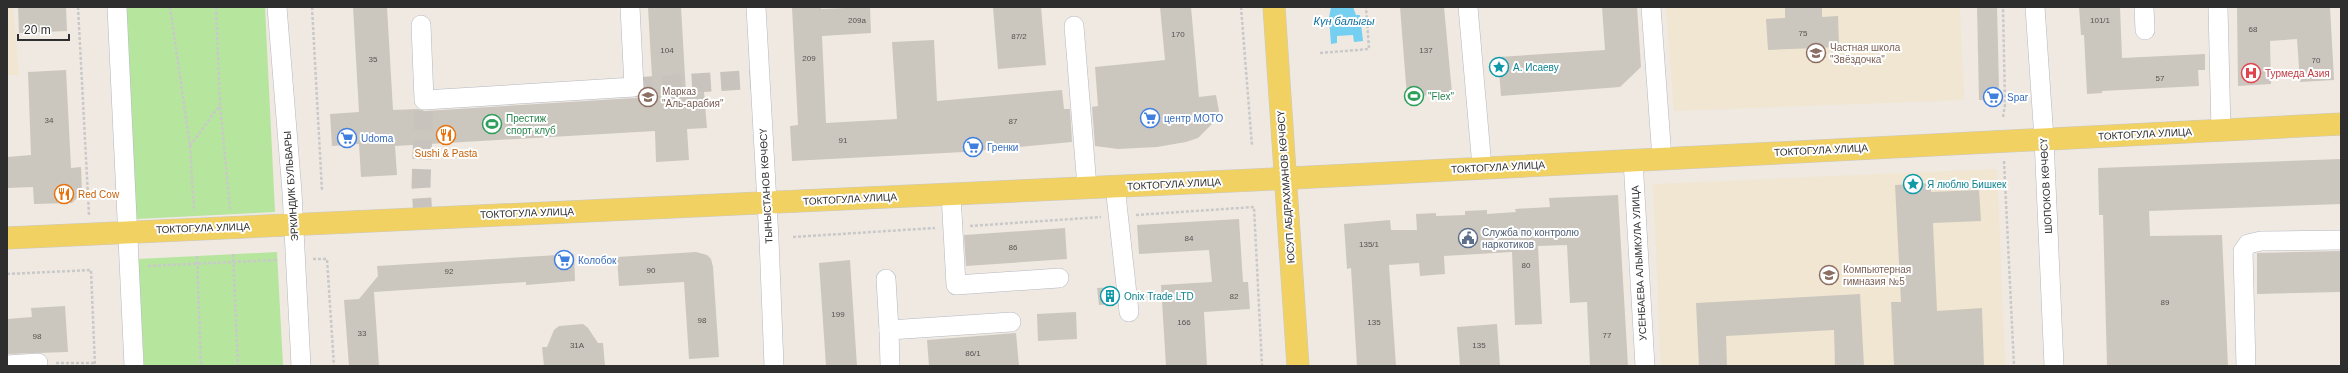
<svg xmlns="http://www.w3.org/2000/svg" width="2348" height="373" font-family="Arial,sans-serif">
	<rect width="100%" height="100%" fill="#efe9e1"/>
	<!-- education -->
	<g fill="#f0e6d1">
		<path d="M7 7H13L19 75H7Z"/>
		<path d="M1666 7H1960L1964 100 1674 111Z"/>
		<path d="M1997 169 2005 366H1661L1653 184Z"/>
	</g>
	<!-- green -->
	<g fill="#b6e59e">
		<path d="M125 7H265L275 212 136 219Z"/>
		<path d="M277 252 283 366H144L138 259Z"/>
	</g>
	<!-- water -->
	<path fill="#75cff0" d="M1331 7H1353L1356 15H1360L1363 41 1354 42 1353 35 1337 36V43L1331 44 1329 18Z"/>
	<!-- building -->
	<g fill="#cbc7bf">
		<path d="M18 7H66L67 31 19 33Z"/>
		<path d="M353 7H387L393 110 418 109 425 111 635 98 653 95 648 7H681L686 93 704 92 707 128 687 129 689 160 656 162 655 131 395 146 397 175 361 177 359 144 332 146 330 114 359 112Z"/>
		<path d="M821 7V9L870 7 871 33 822 36 826 123 897 119 892 42 934 40 937 101 1062 90 1064 109H1070L1072 142 964 152 792 161 790 126 798 125 792 8Z"/>
		<path d="M993 7H1041L1046 65 998 69Z"/>
		<path d="M1160 7H1191L1199 97 1216 95 1219 111 1212 124 1198 138 1186 142 1157 147 1118 149 1095 146 1092 107 1098 106 1095 67 1165 60Z"/>
		<path d="M1400 7H1444L1452 93 1407 97Z"/>
		<path d="M1602 7H1637L1641 67 1620 87 1501 96 1498 57 1605 50Z"/>
		<path d="M1785 7H1822V17L1838 16 1839 47 1768 50 1766 19 1785 18Z"/>
		<path d="M1977 7H1997L1999 86 1996 96 1989 100H1979Z"/>
		<path d="M2079 7H2120L2122 58 2205 54V70H2198L2199 86 2102 91V93L2087 94 2084 35H2081Z"/>
		<path d="M2237 7H2330L2334 80 2300 82 2297 39 2270 41 2271 84 2238 86Z"/>
		<path d="M66 70 71 168 81 167 82 193 72 203 34 204 33 187 7 188V157L31 155 28 72Z"/>
		<path d="M2341 159V204L2149 211 2150 236 2222 235 2228 366H2107L2103 215H2099L2098 168Z"/>
		<path d="M1931 183V192L1979 190 1981 221 1933 223 1937 311 1982 308 1984 366H1894L1891 302H1901L1895 185Z"/>
		<path d="M1618 195 1628 366H1590L1587 302 1570 303 1567 245 1538 246 1542 324 1515 325 1512 252 1444 256 1445 274 1420 276 1419 263 1389 265 1396 366H1357L1351 268 1347 269 1344 224 1390 220 1391 230H1417L1416 214 1436 213V216L1465 215V211L1487 210V214L1516 212 1515 209 1550 207 1549 198Z"/>
		<path d="M1239 219 1243 282H1248L1250 309 1204 312 1207 366H1166L1161 285 1212 282 1209 250 1139 254 1137 225Z"/>
		<path d="M1065 228 1067 259 966 266 964 235Z"/>
		<path d="M2341 251V292L2257 294V253Z"/>
		<path d="M696 252 707 255 711 259 713 267 719 357 689 359 684 282 619 286 617 257Z"/>
		<path d="M574 254 575 281 526 285V282L374 292 379 366H349L344 300 359 299 378 276 377 266Z"/>
		<path d="M850 260 857 366H826L819 263Z"/>
		<path d="M1115 287 1117 304 1099 305 1097 288Z"/>
		<path d="M1860 294 1864 366H1835L1834 330 1726 336 1727 366H1699L1696 303Z"/>
		<path d="M65 306 68 352 7 354V319L32 317 31 308Z"/>
		<path d="M1076 312 1077 339 1038 341 1037 314Z"/>
		<path d="M583 324 588 328 598 343H603L605 366H544L542 347H547L554 330 559 326Z"/>
		<path d="M1497 324 1500 366H1460L1457 327Z"/>
		<path d="M1016 333 1019 366H929L927 340Z"/>
	</g>
	<g fill="none" stroke-linecap="round" stroke-linejoin="round">
		<!-- minor-tunnel -->
		<g stroke="#c8c4bd" stroke-width="19" stroke-dasharray="19 10" stroke-linecap="butt">
			<path d="M634 87 759 79"/>
			<path d="M423 217 421 186 424 100"/>
		</g>
		<defs>
			<g id="minor">
				<path d="M117 7 134 366"/>
				<path d="M277 7 292 192 301 366"/>
				<path d="M756 7 769 239 774 366"/>
				<path d="M1468 7 1482 167"/>
				<path d="M1651 7 1662 159"/>
				<path d="M2035 7 2044 139 2054 366"/>
				<path d="M2144 7 2145 30"/>
				<path d="M2218 7 2221 131"/>
				<path d="M421 25 424 100 634 87 630 7"/>
				<path d="M1074 26 1087 187"/>
				<path d="M1633 160 1645 366"/>
				<path d="M1115 186 1129 312"/>
				<path d="M951 194 956 285 1059 278"/>
				<path d="M886 279 889 330"/>
				<path d="M7 365 38 363"/>
				<path d="M890 366 889 330 1011 322"/>
				<path d="M2246 366 2243 251 2248 244 2261 241 2341 240"/>
			</g>
			<g id="major">
				<path d="M1274 7 1298 366"/>
				<path d="M7 238 1253 180 2341 124"/>
			</g>
		</defs>
		<!-- minor casing -->
		<use href="#minor" stroke="#b4b7c1" stroke-width="20"/>
		<!-- major casing -->
		<use href="#major" stroke="#c9c9c9" stroke-width="23"/>
		<!-- path -->
		<g stroke="#c9c9c9" stroke-width="2.5" stroke-dasharray="3 2" stroke-linecap="butt">
			<path d="M78 7 89 215"/>
			<path d="M170 7 190 146 194 211"/>
			<path d="M216 7 220 104 230 209"/>
			<path d="M312 7 322 191"/>
			<path d="M1241 7 1252 146"/>
			<path d="M1320 53 1369 49 1366 7"/>
			<path d="M2003 117 2005 104 2003 7"/>
			<path d="M190 146 220 105"/>
			<path d="M2004 161 2014 366"/>
			<path d="M1136 215 1254 207 1262 366"/>
			<path d="M970 226 1101 217"/>
			<path d="M793 237 935 228"/>
			<path d="M233 254 238 366"/>
			<path d="M197 256 201 366"/>
			<path d="M313 259H327L334 366"/>
			<path d="M148 266 278 260"/>
			<path d="M7 274 91 270 95 366"/>
			<path d="M56 363H95"/>
		</g>
		<!-- minor -->
		<use href="#minor" stroke="#fff" stroke-width="19"/>
		<!-- major -->
		<use href="#major" stroke="#f2d163" stroke-width="22"/>
	</g>
	<!-- icons -->
	<defs>
		<symbol id="school-ring" viewBox="-11 -11 22 22"><circle r="9.5" fill="#fff" stroke="#8d6e63" stroke-width="1.5"/><path d="M0-5L7-2L0 1L-7-2ZM-4 1L0 2.5L4 1V4Q0 6-4 4Z" fill="#8d6e63"/></symbol>
		<symbol id="sight-ring" viewBox="-11 -11 22 22"><circle r="9.5" fill="#fff" stroke="#0f9aa8" stroke-width="1.5"/><path d="M0-6L1.8-2.2L6-1.7L2.9 1.2L3.7 5.4L0 3.3L-3.7 5.4L-2.9 1.2L-6-1.7L-1.8-2.2Z" fill="#0f9aa8"/></symbol>
		<symbol id="hospital-ring" viewBox="-11 -11 22 22"><circle r="9.5" fill="#fff" stroke="#e0444e" stroke-width="1.5"/><path d="M-5-5h3v3.5h4V-5h3V5h-3V1.5h-4V5h-3Z" fill="#e0444e"/></symbol>
		<symbol id="stadium-ring" viewBox="-11 -11 22 22"><circle r="9.5" fill="#fff" stroke="#2e9e5b" stroke-width="1.5"/><path d="M0-5a6.5 5 0 1 0 0 10a6.5 5 0 1 0 0-10ZM-3.5-1.8h7v3.6h-7Z" fill="#2e9e5b"/></symbol>
		<symbol id="university-ring" viewBox="-11 -11 22 22"><circle r="9.5" fill="#fff" stroke="#8d6e63" stroke-width="1.5"/><path d="M0-5L7-2L0 1L-7-2ZM-4 1L0 2.5L4 1V4Q0 6-4 4Z" fill="#8d6e63"/></symbol>
		<symbol id="supermarket-ring" viewBox="-11 -11 22 22"><circle r="9.5" fill="#fff" stroke="#3f7fe0" stroke-width="1.5"/><path d="M-6-5.5h2.5l.6 2H6L4.5 2H-2.5L-4.4-4H-6ZM-1.5 3.2a1.3 1.3 0 1 0 .1 0ZM3 3.2a1.3 1.3 0 1 0 .1 0Z" fill="#3f7fe0"/></symbol>
		<symbol id="restaurant-ring" viewBox="-11 -11 22 22"><circle r="9.5" fill="#fff" stroke="#e8710a" stroke-width="1.5"/><path d="M-5-6h1v4h1v-4h1v4h1v-4h1v5L-1.5 .5V6h-2V.5L-5-1ZM5-6V6H3V1.5H1.5Q1.5-4 5-6Z" fill="#e8710a"/></symbol>
		<symbol id="civic-ring" viewBox="-11 -11 22 22"><circle r="9.5" fill="#fff" stroke="#5c6f8a" stroke-width="1.5"/><path d="M-.6-6.5H3V-4.5H.6V-3L4-1V1h2V6H-6V1h2V-1L-.6-3ZM-1.2 2.5V6h2.4V2.5Z" fill="#5c6f8a"/></symbol>
		<symbol id="building-ring" viewBox="-11 -11 22 22"><circle r="9.5" fill="#fff" stroke="#0f9aa8" stroke-width="1.5"/><path d="M-4-6H4V6H1V3H-1V6H-4ZM-2.5-4.3h1.7v1.8h-1.7ZM.8-4.3h1.7v1.8H.8ZM-2.5-1h1.7V.8h-1.7ZM.8-1h1.7V.8H.8Z" fill="#0f9aa8"/></symbol>
	</defs>
	<g fill-rule="evenodd">
		<use href="#school-ring" x="1805" y="42" width="22" height="22"/>
		<use href="#sight-ring" x="1488" y="56" width="22" height="22"/>
		<use href="#hospital-ring" x="2240" y="62" width="22" height="22"/>
		<use href="#stadium-ring" x="1403" y="85" width="22" height="22"/>
		<use href="#university-ring" x="637" y="86" width="22" height="22"/>
		<use href="#supermarket-ring" x="1982" y="86" width="22" height="22"/>
		<use href="#supermarket-ring" x="1139" y="107" width="22" height="22"/>
		<use href="#stadium-ring" x="481" y="113" width="22" height="22"/>
		<use href="#restaurant-ring" x="435" y="124" width="22" height="22"/>
		<use href="#supermarket-ring" x="336" y="127" width="22" height="22"/>
		<use href="#supermarket-ring" x="962" y="136" width="22" height="22"/>
		<use href="#sight-ring" x="1902" y="173" width="22" height="22"/>
		<use href="#restaurant-ring" x="53" y="183" width="22" height="22"/>
		<use href="#civic-ring" x="1457" y="227" width="22" height="22"/>
		<use href="#supermarket-ring" x="553" y="249" width="22" height="22"/>
		<use href="#school-ring" x="1818" y="264" width="22" height="22"/>
		<use href="#building-ring" x="1099" y="285" width="22" height="22"/>
	</g>
	<g text-anchor="middle" dominant-baseline="central" stroke-width="4" stroke-linejoin="round" paint-order="stroke">
		<!-- number labels -->
		<g font-size="8" fill="#555452">
			<text x="857" y="20">209а</text>
			<text x="2100" y="20">101/1</text>
			<text x="2253" y="29">68</text>
			<text x="1803" y="33">75</text>
			<text x="1178" y="34">170</text>
			<text x="1019" y="36">87/2</text>
			<text x="667" y="50">104</text>
			<text x="1426" y="50">137</text>
			<text x="809" y="58">209</text>
			<text x="373" y="59">35</text>
			<text x="2316" y="60">70</text>
			<text x="2160" y="78">57</text>
			<text x="49" y="120">34</text>
			<text x="1013" y="121">87</text>
			<text x="843" y="140">91</text>
			<text x="1189" y="238">84</text>
			<text x="1369" y="244">135/1</text>
			<text x="1013" y="247">86</text>
			<text x="1526" y="265">80</text>
			<text x="651" y="270">90</text>
			<text x="449" y="271">92</text>
			<text x="1234" y="296">82</text>
			<text x="2165" y="302">89</text>
			<text x="838" y="314">199</text>
			<text x="702" y="320">98</text>
			<text x="1184" y="322">166</text>
			<text x="1374" y="322">135</text>
			<text x="362" y="333">33</text>
			<text x="1607" y="335">77</text>
			<text x="37" y="336">98</text>
			<text x="577" y="345">31А</text>
			<text x="1479" y="345">135</text>
			<text x="973" y="353">86/1</text>
		</g>
		<!-- education labels -->
		<g font-size="10" fill="#785e54" stroke="#fff" text-anchor="start">
			<text x="1830" y="47">Частная школа<tspan x="1830" dy="12">"Звёздочка"</tspan></text>
			<text x="662" y="91">Марказ<tspan x="662" dy="12">"Аль-арабия"</tspan></text>
			<text x="1843" y="269">Компьютерная<tspan x="1843" dy="12">гимназия №5</tspan></text>
		</g>
		<!-- culture labels -->
		<g font-size="10" fill="#0d838f" stroke="#fff" text-anchor="start">
			<text x="1513" y="67">А. Исаеву</text>
			<text x="1927" y="184">Я люблю Бишкек</text>
			<text x="1124" y="296">Onix Trade LTD</text>
		</g>
		<!-- health labels -->
		<g font-size="10" fill="#be3a42" stroke="#fff" text-anchor="start">
			<text x="2265" y="73">Турмеда Азия</text>
		</g>
		<!-- leisure labels -->
		<g font-size="10" fill="#27864d" stroke="#fff" text-anchor="start">
			<text x="1428" y="96">"Flex"</text>
			<text x="506" y="118">Престиж<tspan x="506" dy="12">спорт клуб</tspan></text>
		</g>
		<!-- shop labels -->
		<g font-size="10" fill="#366cbe" stroke="#fff" text-anchor="start">
			<text x="2007" y="97">Spar</text>
			<text x="1164" y="118">центр МОТО</text>
			<text x="361" y="138">Udoma</text>
			<text x="987" y="147">Гренки</text>
			<text x="578" y="260">Колобок</text>
		</g>
		<!-- street labels -->
		<g font-size="10" fill="#2e2e2e" stroke="#fff">
			<text transform="translate(2145 134) rotate(-3)">ТОКТОГУЛА УЛИЦА</text>
			<text transform="translate(1821 150) rotate(-3)">ТОКТОГУЛА УЛИЦА</text>
			<text transform="translate(1498 167) rotate(-3)">ТОКТОГУЛА УЛИЦА</text>
			<text transform="translate(1174 184) rotate(-3)">ТОКТОГУЛА УЛИЦА</text>
			<text transform="translate(291 186) rotate(-94)">ЭРКИНДИК БУЛЬВАРЫ</text>
			<text transform="translate(766 186) rotate(-93)">ТЫНЫСТАНОВ КӨЧӨСҮ</text>
			<text transform="translate(2046 186) rotate(-93)">ШОПОКОВ КӨЧӨСҮ</text>
			<text transform="translate(1286 187) rotate(-94)">ЮСУП АБДРАХМАНОВ КӨЧӨСҮ</text>
			<text transform="translate(850 199) rotate(-3)">ТОКТОГУЛА УЛИЦА</text>
			<text transform="translate(527 213) rotate(-2)">ТОКТОГУЛА УЛИЦА</text>
			<text transform="translate(203 228) rotate(-2)">ТОКТОГУЛА УЛИЦА</text>
			<text transform="translate(1639 263) rotate(-93)">УСЕНБАЕВА АЛЫМКУЛА УЛИЦА</text>
		</g>
		<!-- food labels -->
		<g font-size="10" fill="#c56008" stroke="#fff">
			<text x="446" y="153">Sushi &amp; Pasta</text>
			<text x="78" y="194" text-anchor="start">Red Cow</text>
		</g>
		<!-- service labels -->
		<g font-size="10" fill="#4e5e75" stroke="#fff" text-anchor="start">
			<text x="1482" y="232">Служба по контролю<tspan x="1482" dy="12">наркотиков</tspan></text>
		</g>
		<!-- water labels -->
		<g font-size="11" font-style="italic" fill="#0d6fa3" stroke="#fff">
			<text x="1344" y="21">Күн балыгы</text>
		</g>
	</g>
	<!-- border -->
	<rect width="2348" height="373" fill="none" stroke="#2e2e2e" stroke-width="16"/>
	<!-- scale -->
	<path d="M18 34v6h51v-6" fill="none" stroke="#2e2e2e" stroke-width="2"/>
	<text x="24" y="34" font-size="12" fill="#2e2e2e" stroke="#ffffff" stroke-width="3" paint-order="stroke">20 m</text>
</svg>
